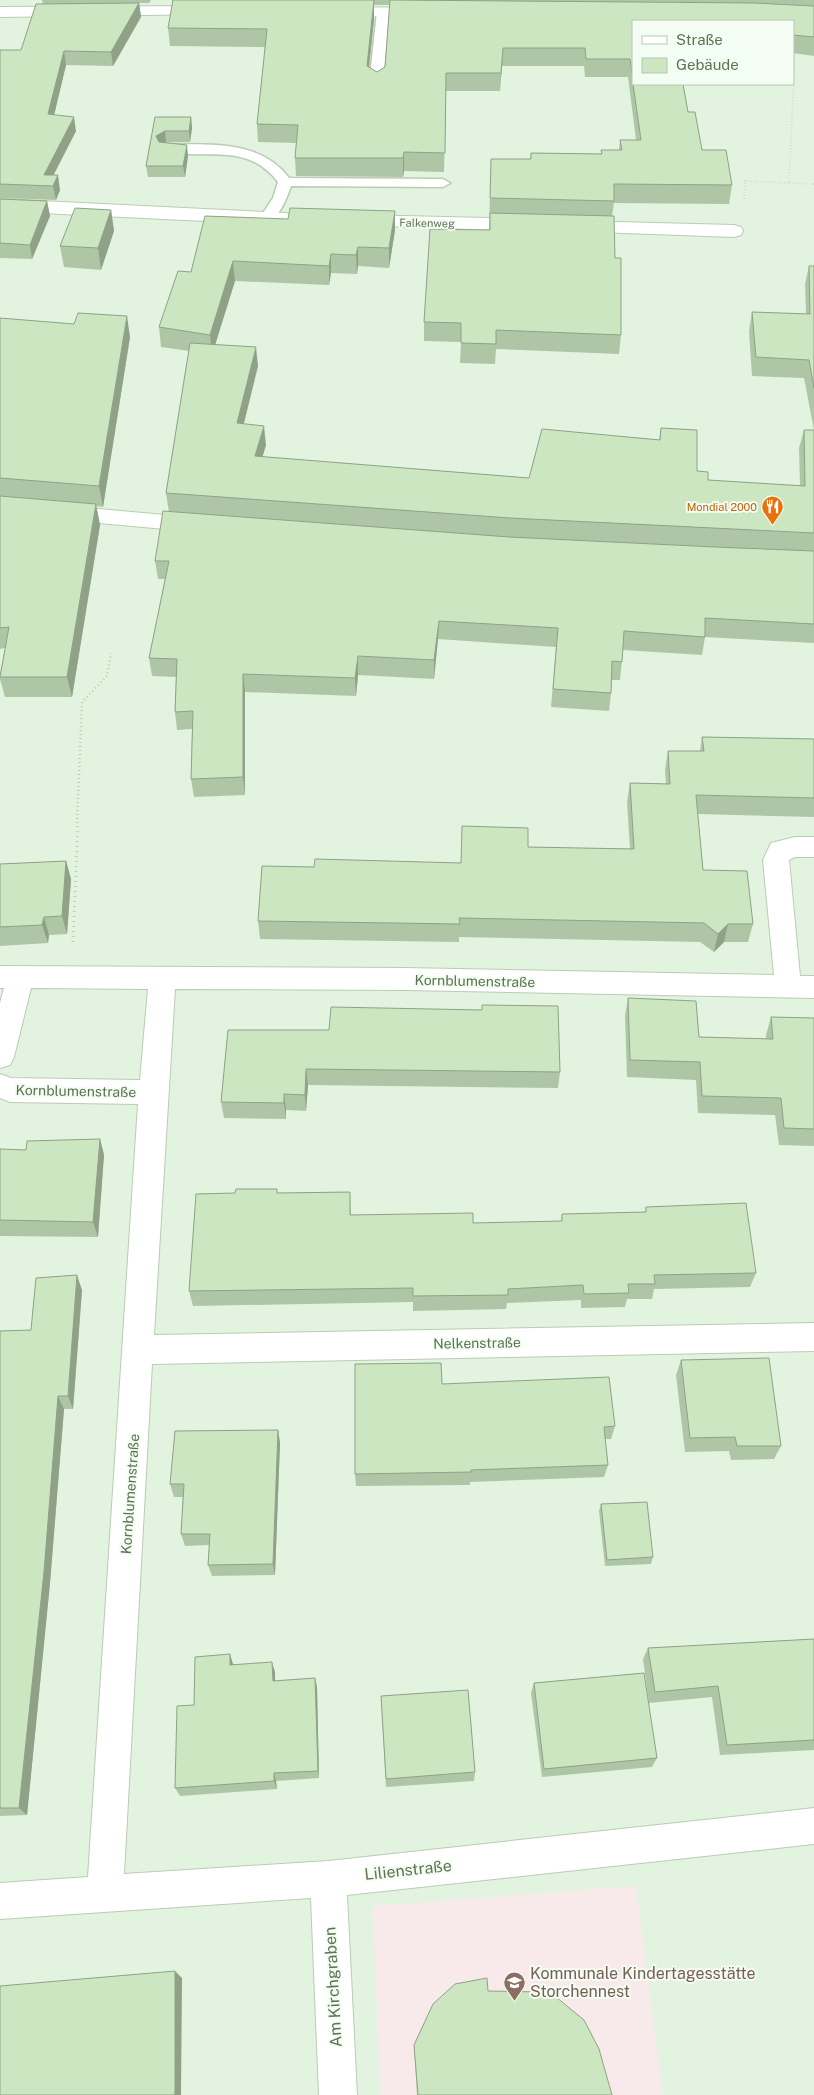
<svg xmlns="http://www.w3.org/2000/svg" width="814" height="2095" font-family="'Public Sans',sans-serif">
	<rect width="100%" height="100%" fill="#eefbed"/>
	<!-- residential -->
	<path fill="#e2f4df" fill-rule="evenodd" d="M0 0H814V2095H0ZM633 21H793V84H633Z"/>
	<!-- education -->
	<path fill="#f8e9ea" d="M636 1886 663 2095H381L372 1906Z"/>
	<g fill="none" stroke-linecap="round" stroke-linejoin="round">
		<defs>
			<g id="service">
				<path d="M383 8 389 12 383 85 376 89 369 85 377 12Z"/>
				<path d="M166 144C209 145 260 139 289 178L443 179 450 183 443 187 291 186C287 198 278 220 266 223L259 219 273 198 278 182C246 140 203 161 161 151L159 148Z"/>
			</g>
			<g id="minor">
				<path d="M208 6 214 8 216 11 214 14 0 17V7Z"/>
				<path d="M338 7 428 8 436 13 428 18 332 15 330 12 332 9Z"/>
				<path d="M0 199 286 213 293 215 295 219 293 223 286 225 0 211Z"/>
				<path d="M359 215 526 219 533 221 535 225 533 229 526 231 352 225 350 221 352 217Z"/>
				<path d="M576 221 734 225 741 227 743 231 741 235 734 237 569 231 567 227 569 223Z"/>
				<path d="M795 837H814V857H795L789 860 800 976H814V998L405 990 175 989 154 1335 814 1323V1351L152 1364 124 1874 328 1861 814 1808V1844L347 1895 357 2095H319L311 1898 0 1919V1883L88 1877 138 1104 10 1102 0 1098V1074L11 1078 140 1080 148 989 31 988 14 1057 10 1065 0 1068V1003L4 988H0V966L405 968 774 975 763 860 771 843Z"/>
			</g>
			<path id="tertiary" d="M0 500 198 518 206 520 209 525 206 530 198 532 0 514Z"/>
		</defs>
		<!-- service casing -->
		<use href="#service" stroke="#baccb4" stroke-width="3"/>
		<!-- minor casing -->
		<use href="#minor" stroke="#baccb4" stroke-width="2"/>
		<!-- tertiary casing -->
		<use href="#tertiary" stroke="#baccb4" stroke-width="2"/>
		<!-- path-far2 -->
		<g stroke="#b7d3aa" stroke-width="2" stroke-dasharray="0.5 2.5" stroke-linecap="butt">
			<path d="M789 183 814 184"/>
			<path d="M744 202 745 181 789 183 795 50"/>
		</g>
		<!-- path-far1 -->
		<path stroke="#b7d3aa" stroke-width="2.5" stroke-dasharray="1 3" stroke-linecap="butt" d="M77 823 82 702 107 676 111 653"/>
		<!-- path -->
		<path stroke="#b7d3aa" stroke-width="3" stroke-dasharray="1 4" stroke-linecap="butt" d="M73 942 78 822"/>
		<!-- service -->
		<use href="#service" fill="#fff" fill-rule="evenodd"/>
		<!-- minor -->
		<use href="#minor" fill="#fff" fill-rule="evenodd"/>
		<!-- tertiary -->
		<use href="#tertiary" fill="#fff" fill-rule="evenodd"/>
	</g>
	<!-- wall -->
	<g fill="#afc6a6" fill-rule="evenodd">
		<path d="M42 0H151L149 3H139L141 17 113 66 66 65 54 115 76 131 53 175 60 190 56 200 0 198V50H21L43 4Z"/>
		<path d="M173 0H814V56L793 53V21H633V84H683L688 112 702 150 732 185 729 204 614 203 612 216 615 258 621 335 619 354 496 349 495 364 460 363 461 342 424 341V322L489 230 491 159H530L531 153 601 154V150H619L620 140H636L628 77H585L584 66H502L500 91H446L444 172 404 171 403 177 296 176 295 158 296 143 258 142 257 124 265 47 170 46 168 28ZM374 5H390L385 67 377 72 369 68 374 19Z"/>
		<path d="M155 117H191L192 128 190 142H166L188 156 185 177H148L146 166Z"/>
		<path d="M0 199 47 201 50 216 32 259 0 258Z"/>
		<path d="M111 210 114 231 101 270 64 267 60 246Z"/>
		<path d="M205 216 395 230 389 268 358 266 357 274 331 273 329 285 235 281 215 344 258 366 244 424 266 445 262 457 529 478 659 440 661 428 697 471 708 480 800 486 799 448 804 430H814V643L705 637 702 655 623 650 620 680H612L611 693 609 711 551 707 556 647 438 639 434 679 358 675 356 696 245 692V795L194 797 191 779 192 729 177 730 175 712 176 677 152 676 149 658 165 579H158L155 561 169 512 166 493 189 351 161 347 159 327 191 272Z"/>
		<path d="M809 266H814V430L804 378 752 376 749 331 752 312 806 314 805 284Z"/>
		<path d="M0 318 130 337 103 507 96 506 100 525 72 697H5L0 679V674L5 648 0 649Z"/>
		<path d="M702 737 814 739V817L697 814 703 870 753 924 748 942H724L714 952 700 942 459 937V942L260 939 258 921 314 867 461 863 528 847 630 849 627 802 630 783 666 784 665 770 668 751H700Z"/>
		<path d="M66 861 71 879 67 934 49 935 48 943 0 946V864Z"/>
		<path d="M628 998 699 1037 766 1039V1035L771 1017 814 1018V1146L779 1145 775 1115 698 1113 696 1080 627 1077 625 1016Z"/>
		<path d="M228 1030 560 1072 558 1088 308 1085 306 1111 286 1110V1119L224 1118 221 1102Z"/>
		<path d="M100 1139 104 1155 98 1237 0 1236V1149L26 1150Z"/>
		<path d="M277 1189V1193L350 1192 351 1215 473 1223 561 1221 562 1214 645 1212 646 1207 756 1273 750 1287 654 1289 652 1299H627L625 1307 581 1308V1300L507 1303 506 1309 413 1311V1302L193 1306 189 1291 235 1193Z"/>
		<path d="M82 1290 73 1409H64L50 1583 27 1815 0 1816V1331L31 1330Z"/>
		<path d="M681 1360 781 1446 774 1459 731 1460 729 1451 685 1452 676 1375Z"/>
		<path d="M442 1384 615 1426 611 1439H605L608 1465 604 1477 470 1482V1485L356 1486 355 1474Z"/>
		<path d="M278 1430 280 1443 275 1575 212 1576 208 1565 209 1545 185 1546 181 1534 183 1497H174L170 1484Z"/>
		<path d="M601 1504 653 1557 651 1564 605 1566 599 1511Z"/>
		<path d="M814 1639V1750L720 1755 712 1697 649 1703 643 1659 648 1648Z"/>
		<path d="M233 1665 275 1672V1681L315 1678 317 1687 319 1778 276 1781 277 1789 180 1796 175 1788 194 1705Z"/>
		<path d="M534 1683 657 1758 652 1767 542 1777 531 1693Z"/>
		<path d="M381 1696 475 1772 474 1781 386 1787Z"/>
		<path d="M488 1991 612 2095H417L414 2045Z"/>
	</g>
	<!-- shaded-wall -->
	<g fill="#8fa187">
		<path d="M374 0V19L367 85V66Z"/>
		<path d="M139 3 141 17 113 66 111 52Z"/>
		<path d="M503 48 502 66 500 91 501 73Z"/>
		<path d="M64 51 66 65 51 128 48 114Z"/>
		<path d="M74 117 76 131 48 186 44 175Z"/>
		<path d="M191 117 192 128 190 142 189 131Z"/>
		<path d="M165 131 166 142 157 148 156 136Z"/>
		<path d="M187 145 188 156 185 177 183 166Z"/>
		<path d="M404 152V171L403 177V158Z"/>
		<path d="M58 175 60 190 56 200 53 186Z"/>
		<path d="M47 201 50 216 32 259 30 245Z"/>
		<path d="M111 210 114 231 101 270 98 248Z"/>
		<path d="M395 211V230L389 268V248Z"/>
		<path d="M358 247V266L357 274 356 255Z"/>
		<path d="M331 254V273L329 285V266Z"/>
		<path d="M233 261 235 281 212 355 210 335Z"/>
		<path d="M127 316 130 337 103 507 99 486Z"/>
		<path d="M256 347 258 366 239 442 237 423Z"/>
		<path d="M264 426 266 445 257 475 255 456Z"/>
		<path d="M96 504 100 525 72 697 67 677Z"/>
		<path d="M439 621 438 639 434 679V660Z"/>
		<path d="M358 656V675L356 696 355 678Z"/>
		<path d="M243 674 245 692V795L243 777Z"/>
		<path d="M66 861 71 879 67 934 62 916Z"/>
		<path d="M44 917 49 935 48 943 42 925Z"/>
		<path d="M728 924 724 942 714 952 718 934Z"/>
		<path d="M306 1069 308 1085 306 1111 305 1095Z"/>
		<path d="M284 1094 286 1110V1119L284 1103Z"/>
		<path d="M100 1139 104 1155 98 1237 93 1222Z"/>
		<path d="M77 1275 82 1290 73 1409 68 1396Z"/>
		<path d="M58 1396 64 1409 50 1583 27 1815 19 1808Z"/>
		<path d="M278 1430 280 1443 275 1575 273 1564Z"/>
		<path d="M230 1654 233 1664V1674L230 1665Z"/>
		<path d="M272 1662 275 1672V1691L273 1681Z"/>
		<path d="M315 1678 317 1687 319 1778 318 1771Z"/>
		<path d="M274 1773 276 1781 277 1789 274 1781Z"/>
		<path d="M175 1971 182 1978 181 2095H175Z"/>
	</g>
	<!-- building -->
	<g fill="#cce6c1" stroke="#8fa187">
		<path d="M173 0H374L367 66 377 72 385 67 390 0 754 3 814 6V37L793 35V21H633V79L630 59H586L585 48H503L501 73H446L445 153 404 152 403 158H295L298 125 257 124 267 29 168 28Z"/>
		<path d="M139 3 111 52 64 51 48 114 74 117 44 175H58L53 186 0 184V50H21L36 4Z"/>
		<path d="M633 84H683L688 112H695L702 150H726L732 185 614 184V201L490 198 491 159H531V153L602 154 601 150H622L620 140H641Z"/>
		<path d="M155 117H191L189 131H165L156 136 159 142 187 145 183 166H146Z"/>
		<path d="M0 199 47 201 30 245 0 243Z"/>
		<path d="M75 208 111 210 98 248 60 246Z"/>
		<path d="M290 208 395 211 389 248 358 247 356 255 331 254 329 266 233 261 210 335 159 327 178 271 191 272 205 216 288 219Z"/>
		<path d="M490 213 614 216 615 258H621V335L496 330V344L461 343V323L424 322 430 229 490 230Z"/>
		<path d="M809 266H814V388L809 360 756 357 752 312 810 314Z"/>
		<path d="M78 313 127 316 99 486 0 478V318L74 324Z"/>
		<path d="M190 343 256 347 237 423 264 426 255 456 529 478 542 429 660 440 661 428 697 430V471L708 472V480L805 486 804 430H814V533L510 518 166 493Z"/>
		<path d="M0 496 96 504 67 677H0L9 627 0 628Z"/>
		<path d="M163 511 509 537 715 547 814 551V624L705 618V637L624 631 622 662 612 661 611 693 553 689 558 628 439 621 434 660 358 656 355 678 243 674V777L191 779 193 711 175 712 177 659 149 658 169 561H155Z"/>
		<path d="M702 737 814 739V798L696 795 703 870 747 871 753 924H728L718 934 704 923 459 918 460 924 258 921 262 866 314 867 315 859 461 863 462 826 528 828V847L634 849 630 783 670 784 668 751H704Z"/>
		<path d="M66 861 62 916 44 917 42 925 0 927V864Z"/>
		<path d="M628 998 696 1001 699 1037 773 1039 771 1017 814 1018V1129L784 1128 781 1098 702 1096 700 1062 630 1060Z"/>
		<path d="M482 1005 558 1006 560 1072 306 1069 305 1095 284 1094V1103L221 1102 228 1030H329L331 1007 482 1010Z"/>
		<path d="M100 1139 93 1222 0 1220V1149L26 1150 27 1141Z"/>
		<path d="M236 1189H277V1193L350 1192V1215L473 1213V1223L562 1221V1214L646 1212V1207L746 1203 756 1273 654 1275 655 1284H628L629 1293 584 1294 583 1285 508 1289V1295L413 1296V1288L189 1291 196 1194 235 1193Z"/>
		<path d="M77 1275 68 1396H58L44 1572 19 1808H0V1331L31 1330 36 1278Z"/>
		<path d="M769 1358 781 1446H737L735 1437 690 1438 681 1360Z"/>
		<path d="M441 1363 442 1384 609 1377 615 1426 604 1427 608 1465 471 1470V1472L355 1474V1364Z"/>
		<path d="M278 1430 273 1564 208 1565 210 1534H181L184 1484H170L175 1431Z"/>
		<path d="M647 1502 653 1557 607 1560 601 1504Z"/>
		<path d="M814 1639V1740L727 1745 718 1686 655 1692 648 1648Z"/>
		<path d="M230 1654V1665L272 1662 273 1681 315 1678 318 1771 274 1773V1781L175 1788 177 1706 194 1705 195 1657Z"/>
		<path d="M644 1673 657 1758 544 1769 534 1683Z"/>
		<path d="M468 1690 475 1772 386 1779 381 1696Z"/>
		<path d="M175 1971V2095H0V1986Z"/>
		<path d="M487 1978 488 1991 541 1992 556 1997 584 2020 599 2049 612 2095H418L414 2045 433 2004 455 1984Z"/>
	</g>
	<!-- icons -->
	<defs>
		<symbol id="restaurant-pin" viewBox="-11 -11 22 30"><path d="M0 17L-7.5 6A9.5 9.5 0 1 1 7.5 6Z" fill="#e8710a" stroke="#f4fdf3"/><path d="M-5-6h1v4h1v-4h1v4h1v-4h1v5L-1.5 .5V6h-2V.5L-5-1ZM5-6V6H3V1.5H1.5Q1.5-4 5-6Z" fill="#fff"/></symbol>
		<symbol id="school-pin" viewBox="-11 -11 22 30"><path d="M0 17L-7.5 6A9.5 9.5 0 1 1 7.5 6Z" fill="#8d6e63" stroke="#f4fdf3"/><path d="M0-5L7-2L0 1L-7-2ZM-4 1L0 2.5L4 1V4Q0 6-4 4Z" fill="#fff"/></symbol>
	</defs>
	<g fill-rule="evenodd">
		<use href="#restaurant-pin" x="760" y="494" width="25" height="34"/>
		<use href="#school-pin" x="502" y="1970" width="25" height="34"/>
	</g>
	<g text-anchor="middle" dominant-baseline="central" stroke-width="4" stroke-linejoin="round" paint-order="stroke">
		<!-- far-street labels -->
		<g font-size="11" fill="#5d7452" stroke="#f4fdf3">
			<text transform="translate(427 223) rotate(1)">Falkenweg</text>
		</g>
		<!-- far-food labels -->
		<g font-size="11" fill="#c56008" stroke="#f4fdf3" text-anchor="end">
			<text x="757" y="507">Mondial 2000</text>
		</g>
		<!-- street labels -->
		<g font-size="14" fill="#5d7452" stroke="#f4fdf3">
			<text transform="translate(475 981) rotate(1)">Kornblumenstraße</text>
			<text transform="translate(76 1091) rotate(1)">Kornblumenstraße</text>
			<text transform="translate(477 1343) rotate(-1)">Nelkenstraße</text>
			<text transform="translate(130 1494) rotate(-86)">Kornblumenstraße</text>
		</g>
		<!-- near-street labels -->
		<g font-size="16" fill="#5d7452" stroke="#f4fdf3">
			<text transform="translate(408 1870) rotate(-6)">Lilienstraße</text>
			<text transform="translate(333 1987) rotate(-93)">Am Kirchgraben</text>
		</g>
		<!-- near-education labels -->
		<g font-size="16" fill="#785e54" stroke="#f4fdf3" text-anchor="start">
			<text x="530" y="1973">Kommunale Kindertagesstätte<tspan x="530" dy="18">Storchennest</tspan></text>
		</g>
	</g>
	<!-- legend -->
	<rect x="632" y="20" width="162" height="65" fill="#f4fdf3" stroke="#b8c6b3"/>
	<rect x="642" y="36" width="25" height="8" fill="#ffffff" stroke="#b8c6b3"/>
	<text x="676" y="45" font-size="15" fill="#5d7452">Straße</text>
	<rect x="642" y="58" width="25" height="15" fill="#cce6c1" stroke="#b8c6b3"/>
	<text x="676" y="70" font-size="15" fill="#5d7452">Gebäude</text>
</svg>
